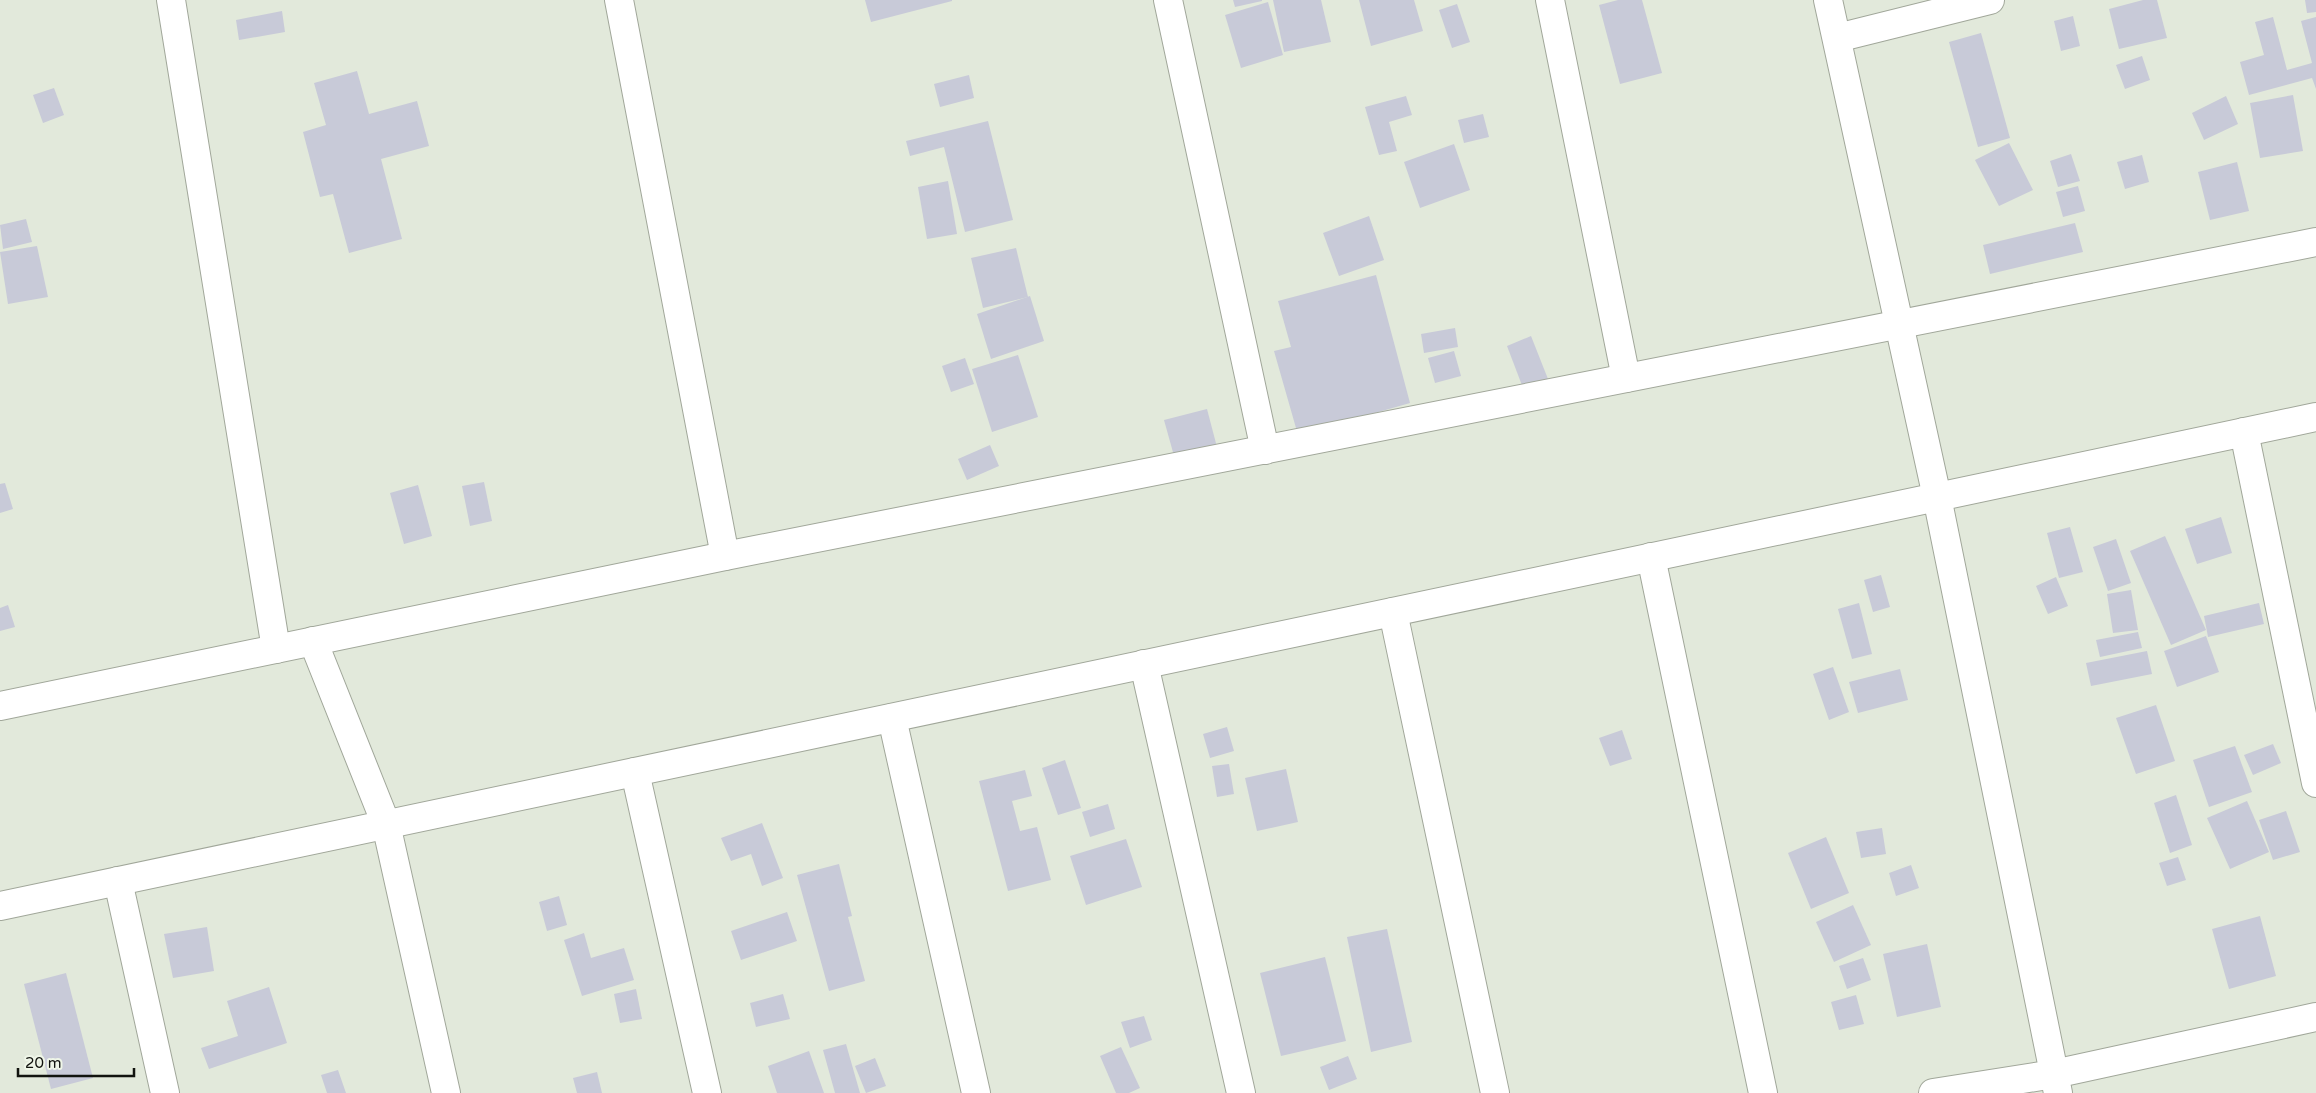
<svg xmlns="http://www.w3.org/2000/svg" width="2316" height="1093" font-family="'Varela Round',sans-serif">
	<rect width="100%" height="100%" fill="#e2e9db"/>
	<!-- building -->
	<g fill="#c8cad8">
		<path d="M865 0H952V1L871 22Z"/>
		<path d="M1233 0H1262V1L1235 7Z"/>
		<path d="M1273 0H1321L1331 42 1284 52Z"/>
		<path d="M1359 0H1414L1423 31 1371 46Z"/>
		<path d="M1618 0H1642L1662 73 1620 84 1599 5Z"/>
		<path d="M2143 0H2157L2167 38 2119 49 2109 9Z"/>
		<path d="M2305 0H2316V12L2307 13Z"/>
		<path d="M1268 2 1283 55 1241 68 1225 15Z"/>
		<path d="M1457 4 1470 42 1452 48 1439 10Z"/>
		<path d="M282 11 285 32 239 40 236 20Z"/>
		<path d="M2073 16 2080 46 2061 51 2054 21Z"/>
		<path d="M2273 17 2287 70 2312 63 2301 21 2316 17V89L2312 78 2249 95 2240 62 2264 55 2255 22Z"/>
		<path d="M1981 33 2010 138 1978 147 1949 42Z"/>
		<path d="M2142 56 2150 80 2125 89 2116 65Z"/>
		<path d="M357 71 369 114 417 101 429 146 381 159 402 239 349 253 333 194 320 197 303 132 326 125 314 83Z"/>
		<path d="M969 75 974 98 940 107 934 84Z"/>
		<path d="M54 88 64 115 43 123 33 95Z"/>
		<path d="M2293 95 2303 151 2260 158 2250 103Z"/>
		<path d="M1406 96 1412 115 1389 122 1397 151 1379 155 1365 107Z"/>
		<path d="M2226 96 2238 124 2204 140 2192 113Z"/>
		<path d="M1483 114 1489 137 1464 143 1458 120Z"/>
		<path d="M988 121 1013 220 965 232 944 147 910 156 906 141Z"/>
		<path d="M2009 143 2033 190 1999 206 1975 160Z"/>
		<path d="M1454 144 1470 190 1420 208 1404 162Z"/>
		<path d="M2071 154 2080 181 2058 187 2050 161Z"/>
		<path d="M2142 155 2149 182 2125 189 2117 162Z"/>
		<path d="M2237 162 2249 211 2210 220 2198 172Z"/>
		<path d="M948 181 957 234 927 239 918 187Z"/>
		<path d="M2078 186 2085 211 2063 217 2056 192Z"/>
		<path d="M1369 216 1384 260 1339 276 1323 233Z"/>
		<path d="M26 219 32 242 3 249 0 225Z"/>
		<path d="M2075 223 2083 252 1990 274 1983 245Z"/>
		<path d="M37 246 48 297 8 304 0 252Z"/>
		<path d="M1016 248 1028 297 983 308 971 258Z"/>
		<path d="M1376 275 1410 403 1298 435 1274 351 1291 347 1278 301Z"/>
		<path d="M1030 296 1044 341 991 359 977 314Z"/>
		<path d="M1455 328 1458 347 1424 353 1421 334Z"/>
		<path d="M1531 336 1548 379 1523 388 1507 346Z"/>
		<path d="M1454 351 1461 376 1435 383 1428 358Z"/>
		<path d="M1018 355 1038 417 992 432 972 369Z"/>
		<path d="M965 358 974 384 951 392 942 366Z"/>
		<path d="M1207 409 1218 451 1176 463 1164 420Z"/>
		<path d="M990 445 999 466 967 480 958 459Z"/>
		<path d="M484 482 492 521 470 526 462 486Z"/>
		<path d="M5 483 13 509 0 513V484Z"/>
		<path d="M418 485 432 536 404 544 390 493Z"/>
		<path d="M2221 517 2232 553 2197 564 2185 529Z"/>
		<path d="M2070 527 2083 572 2059 578 2047 533Z"/>
		<path d="M2165 536 2206 630 2171 645 2130 551Z"/>
		<path d="M2116 539 2131 583 2108 591 2093 547Z"/>
		<path d="M1881 575 1890 607 1873 612 1864 580Z"/>
		<path d="M2056 577 2068 606 2048 614 2036 586Z"/>
		<path d="M2131 590 2138 630 2113 633 2107 594Z"/>
		<path d="M1859 603 1872 654 1852 659 1838 609Z"/>
		<path d="M2259 603 2264 624 2208 637 2204 616Z"/>
		<path d="M8 605 15 627 0 631V608Z"/>
		<path d="M2138 632 2142 648 2100 657 2096 640Z"/>
		<path d="M2206 636 2219 672 2177 687 2164 651Z"/>
		<path d="M2147 651 2152 674 2091 686 2086 663Z"/>
		<path d="M1833 667 1849 712 1829 720 1813 674Z"/>
		<path d="M1900 669 1908 700 1858 713 1849 682Z"/>
		<path d="M2156 705 2175 761 2136 774 2116 718Z"/>
		<path d="M1227 727 1234 751 1210 758 1203 734Z"/>
		<path d="M1622 730 1632 759 1610 766 1599 738Z"/>
		<path d="M2273 744 2281 763 2253 775 2244 755Z"/>
		<path d="M2235 746 2252 792 2209 807 2193 760Z"/>
		<path d="M1065 760 1081 808 1058 815 1042 768Z"/>
		<path d="M1229 764 1234 794 1217 797 1212 766Z"/>
		<path d="M1286 769 1298 822 1257 831 1245 778Z"/>
		<path d="M1025 770 1032 796 1012 801 1020 831 1037 827 1051 880 1008 891 979 781Z"/>
		<path d="M2176 795 2192 845 2170 853 2154 803Z"/>
		<path d="M2247 801 2269 852 2230 869 2207 818Z"/>
		<path d="M1108 804 1115 829 1090 837 1082 812Z"/>
		<path d="M2286 811 2300 852 2273 860 2259 820Z"/>
		<path d="M762 823 783 878 762 886 751 854 731 861 721 838Z"/>
		<path d="M1882 828 1886 854 1861 858 1856 832Z"/>
		<path d="M1826 837 1849 893 1811 909 1788 853Z"/>
		<path d="M1126 839 1142 887 1086 905 1070 856Z"/>
		<path d="M2178 857 2186 880 2167 886 2159 863Z"/>
		<path d="M839 864 852 916 848 917 865 981 829 991 797 875Z"/>
		<path d="M1911 865 1919 888 1896 896 1889 873Z"/>
		<path d="M559 896 567 925 547 931 539 902Z"/>
		<path d="M1853 905 1871 945 1834 962 1816 922Z"/>
		<path d="M787 912 797 941 741 960 731 931Z"/>
		<path d="M2260 916 2276 976 2229 989 2212 929Z"/>
		<path d="M207 927 214 971 173 978 164 934Z"/>
		<path d="M1387 929 1412 1042 1371 1052 1347 937Z"/>
		<path d="M584 933 591 958 624 948 634 980 582 996 564 940Z"/>
		<path d="M1927 944 1941 1007 1897 1017 1883 954Z"/>
		<path d="M1325 957 1346 1041 1281 1056 1260 973Z"/>
		<path d="M1863 958 1871 980 1847 989 1839 966Z"/>
		<path d="M66 973 93 1078 51 1089 24 984Z"/>
		<path d="M269 987 287 1043 209 1069 201 1048 238 1036 227 1001Z"/>
		<path d="M636 989 642 1019 620 1023 614 994Z"/>
		<path d="M783 994 790 1019 756 1027 750 1003Z"/>
		<path d="M1856 995 1864 1024 1839 1030 1831 1002Z"/>
		<path d="M1144 1016 1152 1040 1130 1048 1121 1022Z"/>
		<path d="M846 1044 860 1093H835L823 1050Z"/>
		<path d="M1121 1047 1140 1088 1129 1093H1116L1100 1056Z"/>
		<path d="M809 1051 824 1093H777L768 1066Z"/>
		<path d="M1348 1056 1357 1079 1329 1090 1320 1067Z"/>
		<path d="M875 1058 886 1086 866 1093 855 1066Z"/>
		<path d="M338 1070 346 1093H327L321 1075Z"/>
		<path d="M597 1072 602 1093H577L573 1078Z"/>
	</g>
	<g fill="none" stroke-linecap="round" stroke-linejoin="round">
		<defs>
			<g id="minor">
				<path d="M171 0 276 649"/>
				<path d="M619 0 725 556"/>
				<path d="M1168 0 1265 450"/>
				<path d="M1550 0 1626 378"/>
				<path d="M1828 0 1937 497 2058 1093"/>
				<path d="M1837 38 1990 0"/>
				<path d="M2244 432 2316 783"/>
				<path d="M1651 557 1763 1093"/>
				<path d="M1393 612 1495 1093"/>
				<path d="M313 641 386 824 446 1093"/>
				<path d="M1144 664 1241 1093"/>
				<path d="M892 718 976 1093"/>
				<path d="M635 772 707 1093"/>
				<path d="M118 881 165 1093"/>
				<path d="M0 906 2316 417"/>
				<path d="M1933 1093 2054 1074 2316 1017"/>
			</g>
			<path id="tertiary" d="M0 706 725 556 2316 242"/>
		</defs>
		<!-- minor casing -->
		<use href="#minor" stroke="#a1a79a" stroke-width="30"/>
		<!-- tertiary casing -->
		<use href="#tertiary" stroke="#a1a79a" stroke-width="30"/>
		<!-- minor -->
		<use href="#minor" stroke="#fff" stroke-width="28"/>
		<!-- tertiary -->
		<use href="#tertiary" stroke="#fff" stroke-width="28"/>
	</g>
	<!-- scale -->
	<path d="M18 1068v8h116v-8" fill="none" stroke="#11130e" stroke-width="2.5"/>
	<text x="25" y="1068" font-size="15" fill="#11130e" stroke="#eff6e8" stroke-width="4" paint-order="stroke">20 m</text>
</svg>
